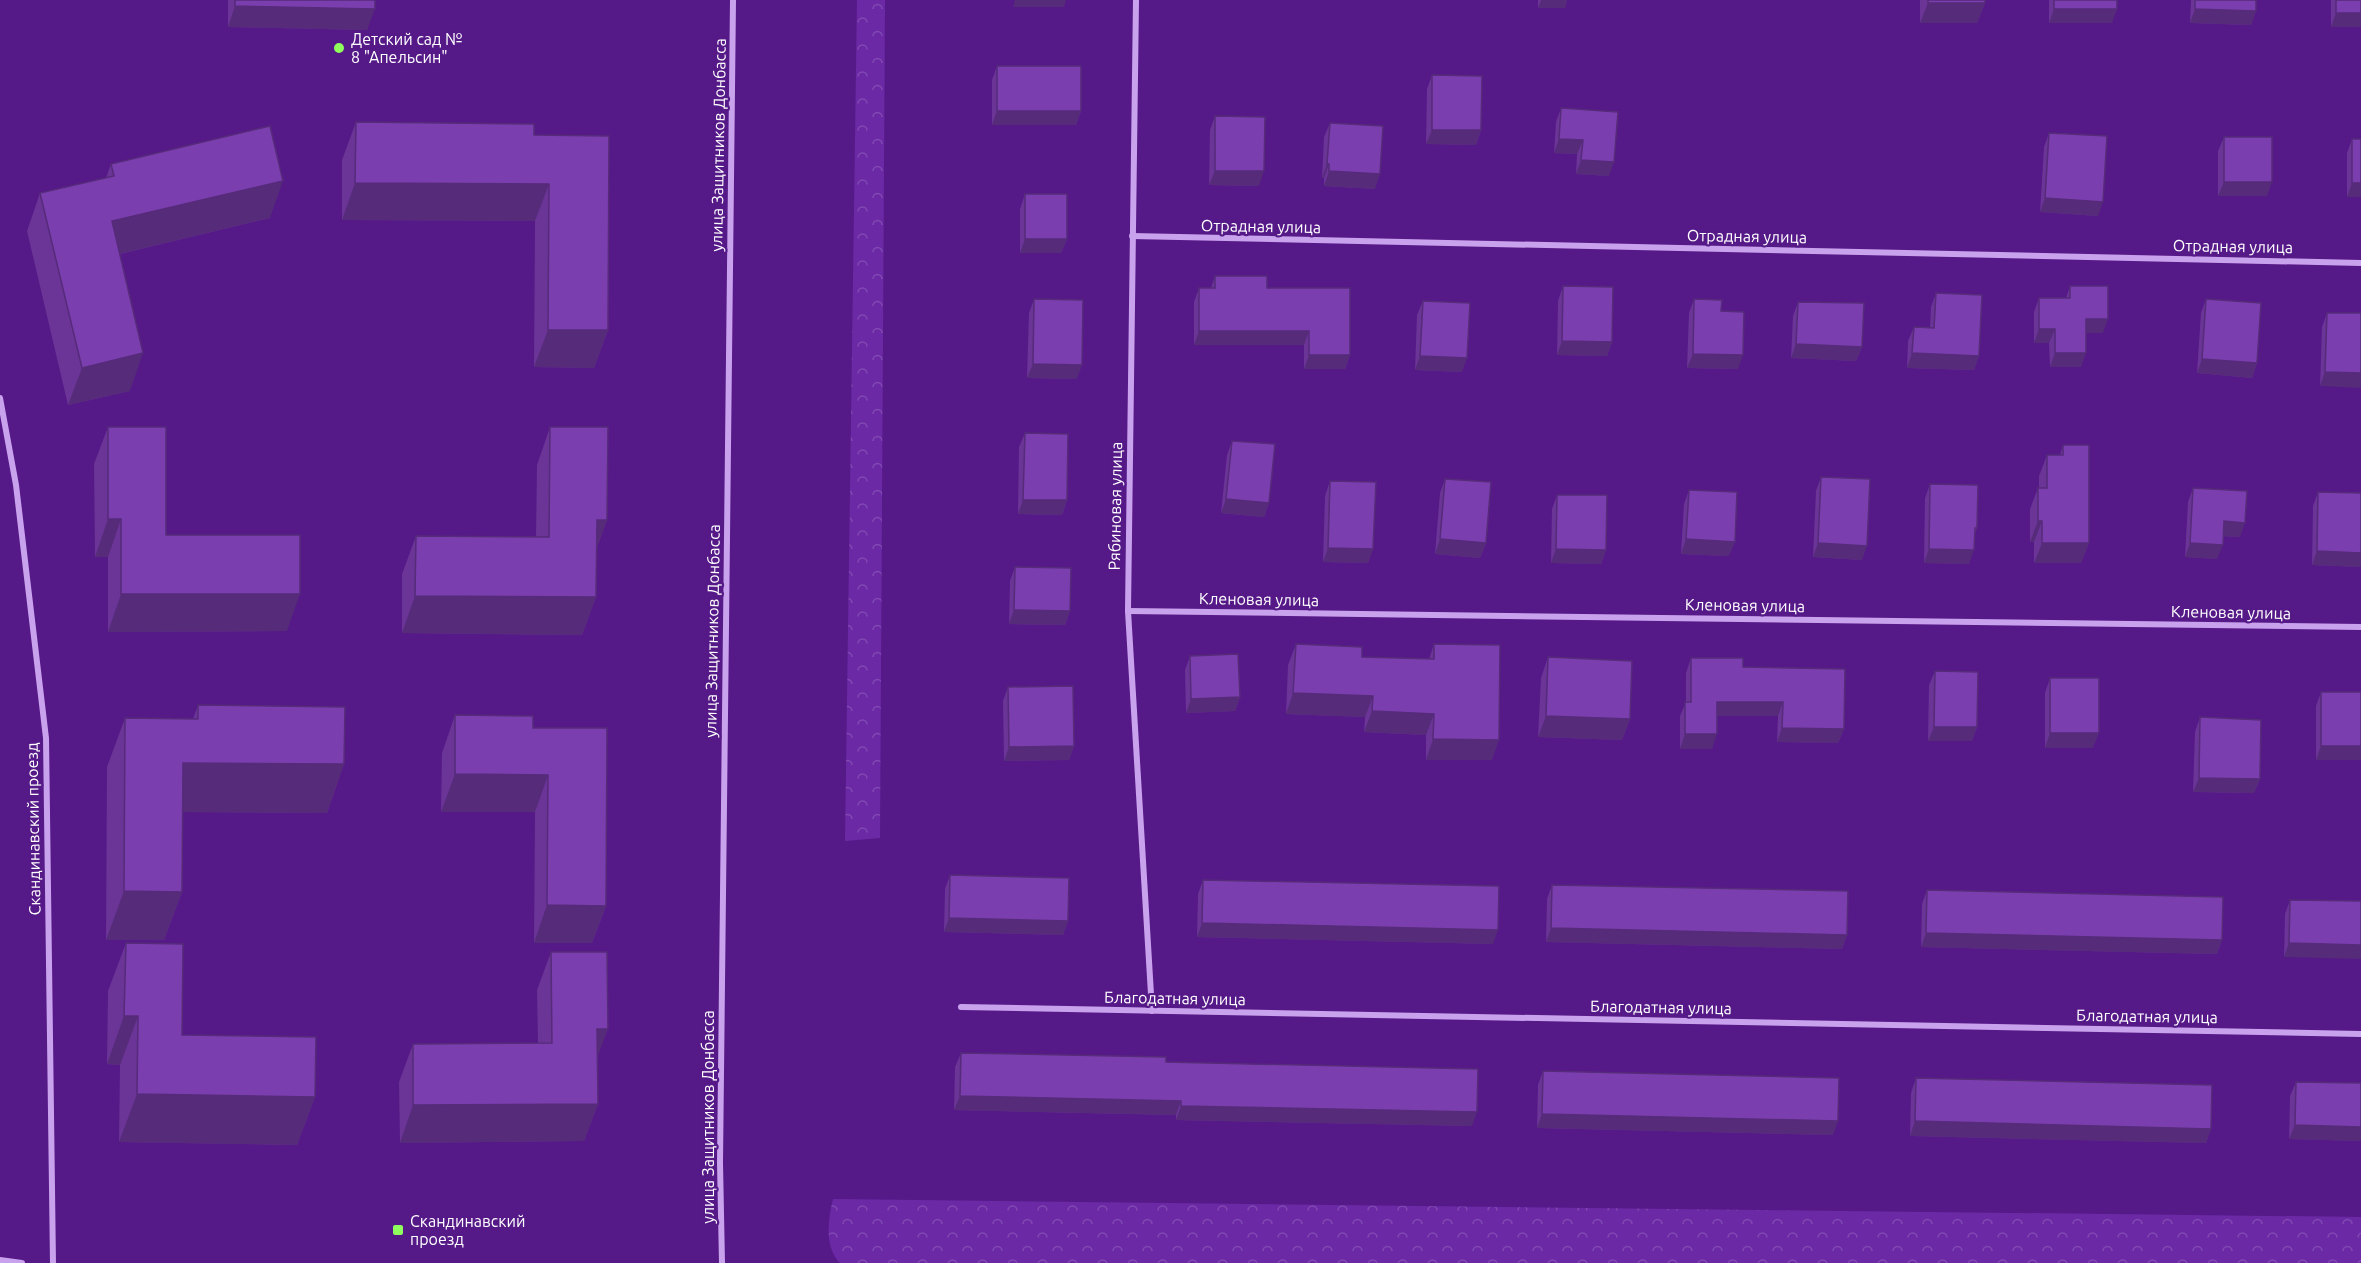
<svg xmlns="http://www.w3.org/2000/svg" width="2361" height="1263" font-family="Ubuntu,sans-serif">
	<defs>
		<pattern id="forest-crowns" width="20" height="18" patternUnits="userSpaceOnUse" patternTransform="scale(1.5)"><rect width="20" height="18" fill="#6b29a5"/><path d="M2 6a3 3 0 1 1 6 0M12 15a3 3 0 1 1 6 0" fill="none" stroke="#8149b2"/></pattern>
	</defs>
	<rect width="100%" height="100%" fill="#561988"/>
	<!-- forest -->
	<g fill="url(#forest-crowns)">
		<path d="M857 0H885L880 838 845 841Z"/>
		<path d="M833 1199 2361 1217V1263H840C824 1247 828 1219 833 1199Z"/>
	</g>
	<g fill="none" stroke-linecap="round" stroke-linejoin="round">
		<!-- street -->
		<g stroke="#c9a2ed" stroke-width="6">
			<path d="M1136 0 1128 611 1152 1011"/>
			<path d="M1132 236 2361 263"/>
			<path d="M0 398 16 485 46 738 53 1263"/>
			<path d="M1128 611 2361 627"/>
			<path d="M961 1007 2361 1034"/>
			<path d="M0 1260 22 1263"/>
			<path d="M722 1263 720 1163 733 0"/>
		</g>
	</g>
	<!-- wall -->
	<g fill="#6a3596">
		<path d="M228 0H375L367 30 228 27Z"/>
		<path d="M1538 0H1567L1565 8H1538Z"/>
		<path d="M1920 0H1985V3L1977 23H1920Z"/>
		<path d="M2049 0H2117L2112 23H2049Z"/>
		<path d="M2191 0H2256V11L2251 25 2190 23Z"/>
		<rect x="2331" y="0" width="30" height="27"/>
		<path d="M997 66 1081 111 1076 125H992V80Z"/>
		<path d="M1432 75 1481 130 1476 145 1426 144 1427 89Z"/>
		<path d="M1561 108 1609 176 1576 174 1577 154 1554 153 1556 122Z"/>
		<path d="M1215 116 1259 186 1209 185 1210 130Z"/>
		<path d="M356 122 534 135 608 330 594 368 534 367 535 221 342 220V160Z"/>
		<path d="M1330 123 1375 189 1324 186V178H1322L1324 137Z"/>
		<path d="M2049 133 2098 216 2040 212 2044 147Z"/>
		<path d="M2224 137 2267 196H2218V151Z"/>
		<path d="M2352 139 2361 197H2347V153Z"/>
		<path d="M111 164 270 218 120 254 130 391 68 405 27 231 40 193 106 178Z"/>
		<path d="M1025 194 1067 239 1061 253H1020V209Z"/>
		<path d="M1215 276 1267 288 1350 355 1345 369H1304V345H1194V302L1199 288H1211Z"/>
		<path d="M1563 286 1612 342 1607 356 1557 355 1558 301Z"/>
		<path d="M2070 286 2103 333H2086L2081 367H2050L2049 343H2034V312L2039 298H2066Z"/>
		<path d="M1936 293 1979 356 1974 370 1907 368 1908 341 1914 327 1930 328 1931 307Z"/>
		<path d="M1034 299 1077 379 1027 378 1029 313Z"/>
		<path d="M1694 299 1721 311 1738 369 1687 368 1689 313Z"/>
		<path d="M2206 299 2257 363 2252 378 2197 373 2201 313Z"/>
		<path d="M1423 301 1462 372 1415 370 1417 315Z"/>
		<path d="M1798 302 1862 347 1856 361 1791 358 1793 316Z"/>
		<path d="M2327 313H2361L2320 386 2322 327Z"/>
		<path d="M108 427 166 535 287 631 108 632V557H95L94 464Z"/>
		<path d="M550 427 607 520 596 550V597L582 635 402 633V574L416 536 536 537 537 465Z"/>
		<path d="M1025 433 1067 500 1062 515 1018 514 1019 447Z"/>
		<path d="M1232 441 1269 503 1264 517 1221 513 1227 455Z"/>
		<path d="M2063 445 2089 543 2081 563H2034V542H2030V509L2038 488H2039V476L2047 455H2060Z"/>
		<path d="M1821 477 1862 560 1813 557 1816 491Z"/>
		<path d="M1445 479 1486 543 1480 558 1435 554 1440 493Z"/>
		<path d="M1330 481 1373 549 1368 563 1323 562 1325 496Z"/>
		<path d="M1930 484 1977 528 1975 533 1969 564 1924 563 1925 498Z"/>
		<path d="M2193 488 2240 537 2223 536 2217 559 2185 557 2188 502Z"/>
		<path d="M1689 490 1729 556 1681 554 1684 504Z"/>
		<path d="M2318 492 2361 493V567L2312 565 2313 506Z"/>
		<path d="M1557 495 1606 550 1601 564 1551 563 1552 509Z"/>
		<path d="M1015 567 1070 611 1065 625 1009 624 1010 581Z"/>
		<path d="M1296 644 1362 657 1429 659 1434 644 1492 760H1426V735L1364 732 1365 717 1286 714 1288 665Z"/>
		<path d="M1190 656 1240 697 1235 711 1186 713 1185 670Z"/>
		<path d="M1548 657 1630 719 1622 740 1538 737 1541 678Z"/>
		<path d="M1691 658 1743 667 1844 729 1838 743 1777 742 1778 716H1717L1712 749H1680V716L1686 702V673Z"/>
		<path d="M1935 671 1977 727 1972 741H1928L1929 685Z"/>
		<path d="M2050 678 2093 748H2045V693Z"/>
		<path d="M1008 687 1074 746 1069 760 1004 761 1003 701Z"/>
		<path d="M2321 692 2361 760H2316V706Z"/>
		<path d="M198 705 344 764 327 813 182 812V892L164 940H106L107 767 125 718 193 719Z"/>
		<path d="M455 715 533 728 606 906 592 943H534L535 812H441L442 753Z"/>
		<path d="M2200 717 2260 779 2254 793 2193 792 2195 732Z"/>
		<path d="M950 875 1068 921 1063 935 944 932 945 889Z"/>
		<path d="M1203 880 1493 944 1197 937 1198 894Z"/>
		<path d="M1552 885 1847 935 1842 949 1546 942 1547 899Z"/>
		<path d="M1927 890 2222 940 2217 954 1921 947 1922 904Z"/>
		<path d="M2290 900 2361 901 2284 957 2285 914Z"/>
		<path d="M126 943 182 1035 315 1097 297 1145 119 1142 120 1065 107 1064 108 991Z"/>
		<path d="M551 952 597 1058 598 1104 584 1141 400 1143 399 1082 413 1044 538 1043 537 990Z"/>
		<path d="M961 1053 1166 1062 1472 1126 1176 1120V1115L954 1110 955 1067Z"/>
		<path d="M1543 1071 1833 1135 1537 1128 1538 1085Z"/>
		<path d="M1916 1078 2211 1129 2206 1143 1910 1136 1911 1093Z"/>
		<path d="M2296 1082 2361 1083V1141L2289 1139 2290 1096Z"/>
	</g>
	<!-- shaded-wall -->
	<g fill="#562b7a">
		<path d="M1015 0H1066L1064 7H1013Z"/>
		<path d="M1541 0H1567L1565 8H1538Z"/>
		<path d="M1928 3H1985L1977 23H1920Z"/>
		<path d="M235 6 375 9 367 30 228 27Z"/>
		<path d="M2054 9H2117L2112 23H2049Z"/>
		<path d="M2195 9 2256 11 2251 25 2190 23Z"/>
		<path d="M2336 13H2361V27H2331Z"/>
		<path d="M997 111H1081L1076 125H992Z"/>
		<path d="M1432 130H1481L1476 145 1426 144Z"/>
		<path d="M1559 139 1583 140 1577 154 1554 153Z"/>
		<path d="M1581 160 1614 162 1609 176 1576 174Z"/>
		<path d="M1327 164H1329L1324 178H1322Z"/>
		<path d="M1215 171H1264L1259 186 1209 185Z"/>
		<path d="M1329 171 1380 174 1375 189 1324 186Z"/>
		<path d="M283 181 270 218 98 259 112 221Z"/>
		<path d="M2224 182H2272L2267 196H2218Z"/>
		<path d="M355 183 549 184 535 221 342 220Z"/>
		<path d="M2352 183H2361V197H2347Z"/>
		<path d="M2045 198 2103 202 2098 216 2040 212Z"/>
		<path d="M1025 239H1067L1061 253H1020Z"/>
		<path d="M2086 319H2108L2103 333H2081Z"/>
		<path d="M2039 329H2055L2049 343H2034Z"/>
		<path d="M548 330H608L594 368 534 367Z"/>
		<path d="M1199 331H1309L1304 345H1194Z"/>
		<path d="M1562 341 1612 342 1607 356 1557 355Z"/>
		<path d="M1796 344 1862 347 1856 361 1791 358Z"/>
		<path d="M143 353 130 391 68 405 82 368Z"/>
		<path d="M1912 353 1979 356 1974 370 1907 368Z"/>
		<path d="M2055 353H2086L2081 367H2050Z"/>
		<path d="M1693 354 1743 355 1738 369 1687 368Z"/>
		<path d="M1309 355H1350L1345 369H1304Z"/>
		<path d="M1420 356 1467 358 1462 372 1415 370Z"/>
		<path d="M2202 359 2257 363 2252 378 2197 373Z"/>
		<path d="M1033 364 1082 365 1077 379 1027 378Z"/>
		<path d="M2325 372 2361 373V388L2320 386Z"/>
		<path d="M1226 499 1269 503 1264 517 1221 513Z"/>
		<path d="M1023 500H1067L1062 515 1018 514Z"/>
		<path d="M108 519H121L108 557H95Z"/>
		<path d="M597 520H607L593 558Z"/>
		<path d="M2038 521H2042L2034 542H2030Z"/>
		<path d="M2224 521 2245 523 2240 537 2219 536Z"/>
		<path d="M1440 539 1486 543 1480 558 1435 554Z"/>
		<path d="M1686 539 1735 542 1729 556 1681 554Z"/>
		<path d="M1818 543 1867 546 1862 560 1813 557Z"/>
		<path d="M2042 543H2089L2081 563H2034Z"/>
		<path d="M2190 543 2223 545 2217 559 2185 557Z"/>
		<path d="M1328 548 1373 549 1368 563 1323 562Z"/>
		<path d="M1556 549 1606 550 1601 564 1551 563Z"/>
		<path d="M1929 549 1974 550 1969 564 1924 563Z"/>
		<path d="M2317 551 2361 553V567L2312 565Z"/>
		<path d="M121 594H300L287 631 108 632Z"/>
		<path d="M415 596 596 597 582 635 402 633Z"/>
		<path d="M1014 610 1070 611 1065 625 1009 624Z"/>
		<path d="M1293 693 1373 696 1365 717 1286 714Z"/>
		<path d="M1240 697 1235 711 1186 713 1191 699Z"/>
		<path d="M1717 702H1783L1778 716H1712Z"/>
		<path d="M1372 711 1434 714 1426 735 1364 732Z"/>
		<path d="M1546 716 1630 719 1622 740 1538 737Z"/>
		<path d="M1934 727H1977L1972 741H1928Z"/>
		<path d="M1782 728 1844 729 1838 743 1777 742Z"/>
		<path d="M2050 733H2099L2093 748H2045Z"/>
		<path d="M1685 734H1717L1712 749H1680Z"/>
		<path d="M1433 739 1499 740 1492 760H1426Z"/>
		<path d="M1074 746 1069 760 1004 761 1009 747Z"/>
		<path d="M2321 746H2361V760H2316Z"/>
		<path d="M183 763 344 764 327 813 165 812Z"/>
		<path d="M455 774 548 775 535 812H441Z"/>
		<path d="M2199 778 2260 779 2254 793 2193 792Z"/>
		<path d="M124 891 182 892 164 940H106Z"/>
		<path d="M547 905 606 906 592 943H534Z"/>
		<path d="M949 918 1068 921 1063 935 944 932Z"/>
		<path d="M1202 923 1498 930 1493 944 1197 937Z"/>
		<path d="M1551 928 1847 935 1842 949 1546 942Z"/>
		<path d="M1926 933 2222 940 2217 954 1921 947Z"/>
		<path d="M2289 943 2361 945V959L2284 957Z"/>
		<path d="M124 1016H138L120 1065 107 1064Z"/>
		<path d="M597 1029H608L594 1066Z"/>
		<path d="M137 1094 315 1097 297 1145 119 1142Z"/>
		<path d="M960 1096 1181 1101 1176 1115 954 1110Z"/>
		<path d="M598 1104 584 1141 400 1143 413 1105Z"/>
		<path d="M1181 1106 1477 1112 1472 1126 1176 1120Z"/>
		<path d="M1542 1114 1838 1121 1833 1135 1537 1128Z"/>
		<path d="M1915 1121 2211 1129 2206 1143 1910 1136Z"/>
		<path d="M2295 1125 2361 1127V1141L2289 1139Z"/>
	</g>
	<!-- building -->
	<g fill="#7b3eaf" stroke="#562b7a" stroke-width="1.5">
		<path d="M235 0H375V9L235 6Z"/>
		<rect x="1928" y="0" width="57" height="3"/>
		<rect x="2054" y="0" width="63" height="9"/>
		<path d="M2195 0H2256V11L2195 9Z"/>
		<rect x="2336" y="0" width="25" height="13"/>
		<rect x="997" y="66" width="84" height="45"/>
		<path d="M1432 75 1482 76 1481 130H1432Z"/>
		<path d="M1561 108 1618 112 1614 162 1581 160 1583 140 1559 139Z"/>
		<path d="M1215 116 1265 117 1264 171H1215Z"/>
		<path d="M356 122 534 124V135L609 136 608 330H548L549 184 355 183Z"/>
		<path d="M1330 123 1383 126 1380 174 1329 171V164H1327Z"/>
		<path d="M270 126 283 181 112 221 143 353 82 368 40 193 114 176 111 164Z"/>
		<path d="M2049 133 2107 136 2103 202 2045 198Z"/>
		<rect x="2224" y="137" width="48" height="45"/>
		<rect x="2352" y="139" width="9" height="44"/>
		<rect x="1025" y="194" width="42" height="45"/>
		<path d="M1215 276H1267V288H1350V355H1309V331H1199V288H1215Z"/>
		<path d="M1563 286 1613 287 1612 342 1562 341Z"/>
		<path d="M2070 286H2108V319H2086V353H2055V329H2039V298H2070Z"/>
		<path d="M1936 293 1982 295 1979 356 1912 353 1914 327 1934 328Z"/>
		<path d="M1034 299 1083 300 1082 365 1033 364Z"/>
		<path d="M1694 299 1722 300 1721 311 1744 312 1743 355 1693 354Z"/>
		<path d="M2206 299 2261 303 2257 363 2202 359Z"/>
		<path d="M1423 301 1470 303 1467 358 1420 356Z"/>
		<path d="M1798 302 1864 303 1862 347 1796 344Z"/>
		<path d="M2327 313H2361V373L2325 372Z"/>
		<path d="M108 427H166V535H300V594H121V519H108Z"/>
		<path d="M550 427H608L607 520H597L596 597 415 596 416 536 549 537Z"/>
		<path d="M1025 433 1068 434 1067 500H1023Z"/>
		<path d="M1232 441 1275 444 1269 503 1226 499Z"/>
		<path d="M2063 445H2089V543H2042V521H2038V488H2047V455H2063Z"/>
		<path d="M1821 477 1870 479 1867 546 1818 543Z"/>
		<path d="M1445 479 1491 482 1486 543 1440 539Z"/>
		<path d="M1330 481 1376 482 1373 549 1328 548Z"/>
		<path d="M1930 484 1978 485 1977 528H1975L1974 550 1929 549Z"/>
		<path d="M2193 488 2247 491 2245 523 2224 521 2223 545 2190 543Z"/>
		<path d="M1689 490 1737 492 1735 542 1686 539Z"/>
		<path d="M2318 492 2361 493V553L2317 551Z"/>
		<path d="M1557 495H1607L1606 550 1556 549Z"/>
		<path d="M1015 567 1071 568 1070 611 1014 610Z"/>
		<path d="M1296 644 1362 647V657L1434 659V644L1500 645 1499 740 1433 739 1434 714 1372 711 1373 696 1293 693Z"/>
		<path d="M1238 654 1240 697 1191 699 1190 656Z"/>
		<path d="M1548 657 1632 661 1630 719 1546 716Z"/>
		<path d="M1691 658H1743V667L1845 669 1844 729 1782 728 1783 702H1717V734H1685V702H1691Z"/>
		<path d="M1935 671 1978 672 1977 727H1934Z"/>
		<rect x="2050" y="678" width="49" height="55"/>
		<path d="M1073 686 1074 746 1009 747 1008 687Z"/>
		<rect x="2321" y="692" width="40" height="54"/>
		<path d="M198 705 345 707 344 764 183 763 182 892 124 891 125 718 198 719Z"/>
		<path d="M455 715 533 716V728H607L606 906 547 905 548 775 455 774Z"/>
		<path d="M2200 717 2261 720 2260 779 2199 778Z"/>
		<path d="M950 875 1069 878 1068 921 949 918Z"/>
		<path d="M1203 880 1499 886 1498 930 1202 923Z"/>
		<path d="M1552 885 1848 891 1847 935 1551 928Z"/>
		<path d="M1927 890 2223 897 2222 940 1926 933Z"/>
		<path d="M2290 900 2361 901V945L2289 943Z"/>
		<path d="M126 943 183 944 182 1035 316 1037 315 1097 137 1094 138 1016H124Z"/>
		<path d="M551 952H607L608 1029H597L598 1104 413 1105V1044L552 1043Z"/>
		<path d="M961 1053 1166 1057V1062L1478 1069 1477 1112 1181 1106V1101L960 1096Z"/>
		<path d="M1543 1071 1839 1078 1838 1121 1542 1114Z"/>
		<path d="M1916 1078 2212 1085 2211 1129 1915 1121Z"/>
		<path d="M2296 1082 2361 1083V1127L2295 1125Z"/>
	</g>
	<!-- markers -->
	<g fill="#8fff5d" stroke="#561988" stroke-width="2">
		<circle cx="339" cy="48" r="6"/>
		<rect x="392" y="1224" width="12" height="12" rx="3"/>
	</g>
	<g text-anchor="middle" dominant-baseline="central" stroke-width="4.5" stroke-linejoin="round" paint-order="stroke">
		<!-- poi labels -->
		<g font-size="16" fill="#fff" stroke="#561988" text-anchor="start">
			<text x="351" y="39">Детский сад №<tspan x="351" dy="18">8 "Апельсин"</tspan></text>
			<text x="410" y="1221">Скандинавский<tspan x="410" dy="18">проезд</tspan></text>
		</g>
		<!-- street labels -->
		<g font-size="16" fill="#fff" stroke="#561988">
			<text transform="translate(718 145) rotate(-89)">улица Защитников Донбасса</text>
			<text transform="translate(1261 226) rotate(1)">Отрадная улица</text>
			<text transform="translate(1747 236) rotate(1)">Отрадная улица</text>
			<text transform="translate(2233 246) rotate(1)">Отрадная улица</text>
			<text transform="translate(1115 506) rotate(-89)">Рябиновая улица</text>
			<text transform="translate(1259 599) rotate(1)">Кленовая улица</text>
			<text transform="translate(1745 605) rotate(1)">Кленовая улица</text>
			<text transform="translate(2231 612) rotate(1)">Кленовая улица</text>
			<text transform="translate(712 631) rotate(-89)">улица Защитников Донбасса</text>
			<text transform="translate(33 829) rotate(-91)">Скандинавский проезд</text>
			<text transform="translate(1175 998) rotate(1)">Благодатная улица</text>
			<text transform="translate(1661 1007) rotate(1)">Благодатная улица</text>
			<text transform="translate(2147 1016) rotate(1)">Благодатная улица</text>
			<text transform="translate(708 1117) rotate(-90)">улица Защитников Донбасса</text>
		</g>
	</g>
</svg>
